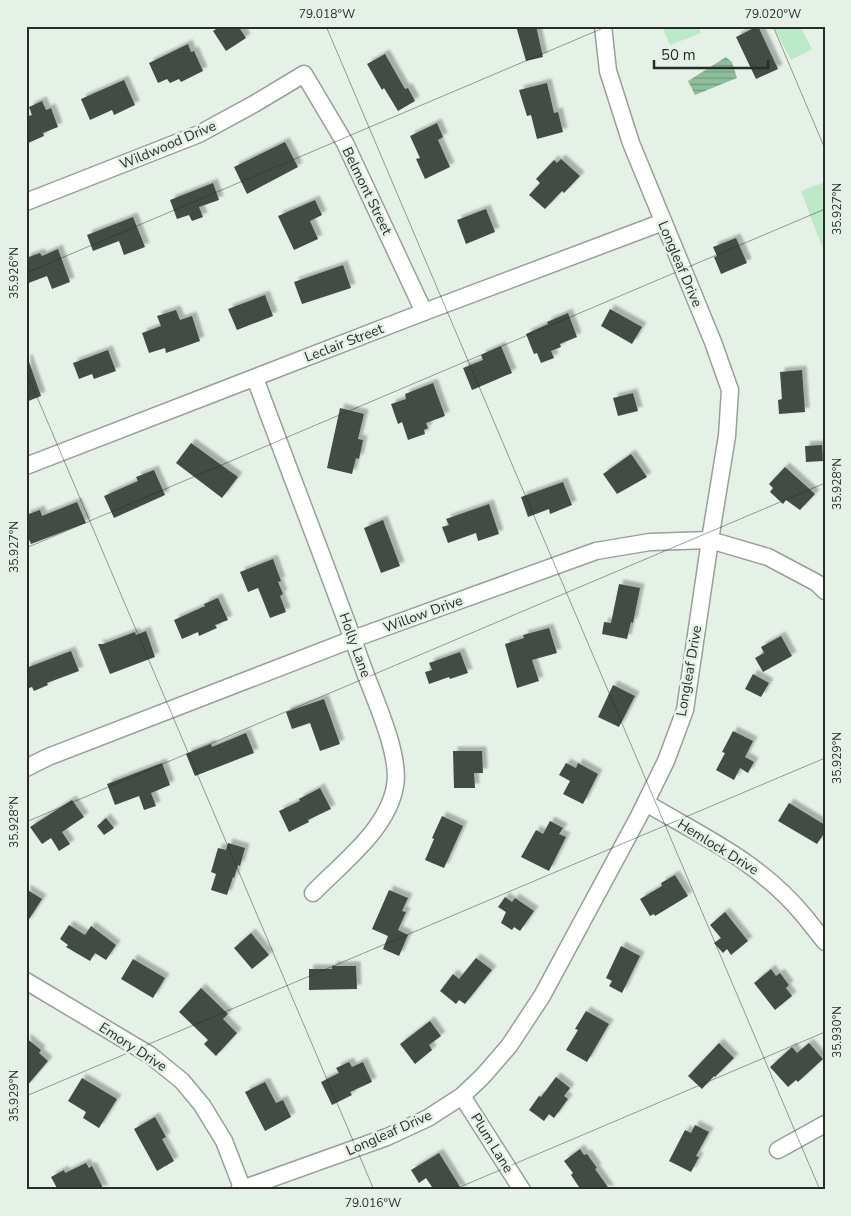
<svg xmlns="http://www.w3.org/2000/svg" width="851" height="1216" font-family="'Nunito Sans',sans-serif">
	<defs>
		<pattern id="water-rules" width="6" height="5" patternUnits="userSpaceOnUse" patternTransform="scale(1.25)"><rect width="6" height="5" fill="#8dc09a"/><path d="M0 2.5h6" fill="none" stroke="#739c7e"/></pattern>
		<filter id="shadow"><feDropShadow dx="4.5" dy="-4.5" stdDeviation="1" flood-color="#0004"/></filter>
	</defs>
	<rect width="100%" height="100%" fill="#e5f0e7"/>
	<!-- park -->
	<g fill="#bce9c7">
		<path d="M662 26H699L701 33 670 45Z"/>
		<path d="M773 26H800L812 49 791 60Z"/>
		<path d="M825 182V255L801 191Z"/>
	</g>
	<!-- water -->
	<path fill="url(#water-rules)" d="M726 57 732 62 737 78 695 95 688 81Z"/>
	<!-- building -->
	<g fill="#424b44" filter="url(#shadow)">
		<path d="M221 26H238L246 38 226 51 213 31Z"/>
		<path d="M516 26H536L543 57 526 61Z"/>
		<path d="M758 26 778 69 756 79 736 37Z"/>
		<path d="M188 44 191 52 194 51 203 71 181 82 179 79 170 83 167 79 158 83 149 63Z"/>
		<path d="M385 54 405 89 408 88 415 101 398 111 384 88 382 90 367 64Z"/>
		<path d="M124 80 135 105 114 115 112 110 90 120 81 99Z"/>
		<path d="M547 83 554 113 558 112 563 132 537 139 531 115 527 116 519 90Z"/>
		<path d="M42 101 46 110 51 108 58 127 43 133 44 136 26 144V117L32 115 29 107Z"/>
		<path d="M437 123 443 137 438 140 450 167 425 179 416 159 420 158 410 136Z"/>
		<path d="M285 142 298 167 247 194 234 167Z"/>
		<path d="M561 159 580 176 564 193 562 191 545 209 529 195 540 183 536 179 554 160 557 163Z"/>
		<path d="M213 183 219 200 199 207 203 217 192 221 189 215 177 219 170 200Z"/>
		<path d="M315 200 322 215 310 221 318 239 294 250 278 216Z"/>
		<path d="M486 209 495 232 466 244 457 220Z"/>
		<path d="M133 217 145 247 124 255 119 241 93 251 87 235Z"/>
		<path d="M736 238 747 263 721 274 714 257 717 256 713 247Z"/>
		<path d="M58 249 70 282 52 289 47 276 26 284V258L40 253 42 256Z"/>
		<path d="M343 265 351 288 302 304 294 282Z"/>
		<path d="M265 295 273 316 237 330 228 309Z"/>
		<path d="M610 309 642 327 632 344 601 326Z"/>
		<path d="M176 310 180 320 192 316 200 341 166 353 165 348 149 353 142 333 161 326 157 316Z"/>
		<path d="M568 313 577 337 560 344 561 347 551 351 554 358 541 363 537 353 534 354 526 334 548 324 547 322Z"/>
		<path d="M501 346 512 373 472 390 463 368 483 360 481 355Z"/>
		<path d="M108 350 116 371 94 379 92 374 79 379 73 363Z"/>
		<path d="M26 359H28L41 396 26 402Z"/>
		<path d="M802 370 805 412 779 414 778 400 782 399 780 372Z"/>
		<path d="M433 383 445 416 426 423 428 428 424 430 425 434 408 440 402 422 398 424 391 404 406 399 405 394Z"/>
		<path d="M633 393 638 411 618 416 613 398Z"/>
		<path d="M340 408 364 414 358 439 363 440 359 459 356 458 352 474 327 468Z"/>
		<path d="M191 443 238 477 222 498 176 463Z"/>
		<path d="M822 445 823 461 806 462 805 446Z"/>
		<path d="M631 454 647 477 617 494 603 474Z"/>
		<path d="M785 467 815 494 800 510 786 500 783 504 770 492 773 488 769 484Z"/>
		<path d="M154 470 165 495 114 518 104 496 138 481 136 477Z"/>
		<path d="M563 482 572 505 550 514 549 509 528 517 521 497Z"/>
		<path d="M77 502 86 523 31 544 26 532V515L40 510 42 516Z"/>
		<path d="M489 504 499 534 478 541 476 533 448 543 442 527 449 525 446 519Z"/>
		<path d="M383 520 400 566 381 573 364 528Z"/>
		<path d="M273 559 281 581 278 582 283 594 280 596 286 612 270 618 258 588 248 592 240 572Z"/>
		<path d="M619 584 640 588 633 623 631 622 627 639 602 634 604 622 611 623Z"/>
		<path d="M218 598 228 620 215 625 217 628 199 636 198 632 182 639 174 620 205 606 204 604Z"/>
		<path d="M549 628 557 653 532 660 539 681 517 688 505 644 524 638 523 635Z"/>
		<path d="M146 631 155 657 110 674 98 644H103L135 632 136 635Z"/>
		<path d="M781 636 792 656 763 672 755 658 764 653 761 647Z"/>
		<path d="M71 651 79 671 47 683 48 685 34 691 32 687 26 689V668Z"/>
		<path d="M460 652 468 673 450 679 449 677 429 684 425 672 432 670 429 663Z"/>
		<path d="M753 674 769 683 761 697 745 689Z"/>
		<path d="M613 685 635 696 619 727 598 717Z"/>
		<path d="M324 699 340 744 320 751 310 723 292 729 286 712Z"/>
		<path d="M733 731 753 741 745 757 754 762 748 773 740 768 734 780 716 770 725 753 722 752Z"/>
		<path d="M246 733 254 753 195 776 186 754 211 744 212 747Z"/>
		<path d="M453 751H482L483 773H474L475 788H454Z"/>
		<path d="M162 763 170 785 151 793 156 806 144 810 139 796 115 805 107 784Z"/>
		<path d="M566 763 576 768 578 763 598 774 583 804 563 794 570 781 559 775Z"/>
		<path d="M320 788 331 809 308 820 309 822 289 832 279 811 300 801 299 799Z"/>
		<path d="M72 800 84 817 62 832 70 844 59 851 51 838 42 844 30 827Z"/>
		<path d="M789 803 825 825V832L817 844 778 821Z"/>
		<path d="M442 816 463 826 444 868 425 860 434 839 432 838Z"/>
		<path d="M106 818 114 828 104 835 97 826Z"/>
		<path d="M550 821 563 828 559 834 566 837 549 871 521 857 536 830 543 834Z"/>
		<path d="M228 843 245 848 240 866 238 865 234 878 233 877 227 895 211 890 216 874 211 872 218 848 226 850Z"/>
		<path d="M675 875 688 896 655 916 654 914 650 916 640 899 662 886 661 883Z"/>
		<path d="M26 889 42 899 26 924Z"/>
		<path d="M389 890 408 898 402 911 406 912 398 930 408 935 399 956 383 949 388 936 372 929Z"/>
		<path d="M505 897 512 902 515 898 534 911 520 931 514 927 512 930 501 923 506 912 498 907Z"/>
		<path d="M725 912 748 941 731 955 727 949 723 953 714 943 721 938 710 925Z"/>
		<path d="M69 925 85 935 91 926 116 945 106 960 95 953 90 961 66 947 68 945 60 939Z"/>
		<path d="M251 933 269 955 252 969 234 948Z"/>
		<path d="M621 946 640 956 622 993 609 986 612 981 606 978Z"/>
		<path d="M476 958 492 970 465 1004 459 1000 456 1004 440 991 453 974 459 979Z"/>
		<path d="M133 959 165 978 153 998 121 979Z"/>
		<path d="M332 966H356L357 989 309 990V969H332Z"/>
		<path d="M771 969 776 976 780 973 789 985 786 988 792 996 775 1010 754 983Z"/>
		<path d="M201 988 228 1014 223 1019 237 1033 216 1056 204 1044 208 1040 179 1012Z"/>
		<path d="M586 1011 609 1024 587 1062 566 1050 578 1030 575 1029Z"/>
		<path d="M430 1021 441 1036 429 1045 432 1050 415 1064 400 1044Z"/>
		<path d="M26 1038 41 1050 39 1053 48 1061 26 1087Z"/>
		<path d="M719 1043 734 1058 715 1077 714 1076 702 1089 688 1076Z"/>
		<path d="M809 1043 823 1059 798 1082 796 1080 788 1087 770 1067 792 1047 797 1053Z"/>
		<path d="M349 1062 352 1067 363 1062 372 1082 350 1092 352 1095 332 1105 321 1082 339 1073 336 1068Z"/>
		<path d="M556 1077 570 1088 564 1096 568 1099 554 1118 549 1114 544 1121 529 1110 539 1096 541 1097Z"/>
		<path d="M82 1078 117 1099 99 1128 83 1118 86 1112 68 1101Z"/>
		<path d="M265 1082 276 1103 283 1100 291 1117 265 1131 245 1092Z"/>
		<path d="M155 1117 166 1137 162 1139 174 1161 157 1171 134 1129Z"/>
		<path d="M695 1125 709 1132 696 1156 699 1157 691 1172 669 1161 685 1130 691 1133Z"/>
		<path d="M580 1149 584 1155 587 1154 597 1168 595 1169 610 1190H581L571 1175 573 1173 564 1161Z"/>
		<path d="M439 1153 462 1190H434L426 1178 419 1183 411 1170Z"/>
		<path d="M86 1163 89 1168 92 1166 104 1190H58L51 1177 64 1170 65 1173Z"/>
	</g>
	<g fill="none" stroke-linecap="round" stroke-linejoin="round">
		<defs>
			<g id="minor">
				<path d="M26 202 199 134 254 104 304 74 345 143 424 312"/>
				<path d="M255 378C291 476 329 572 364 670 375 700 401 756 395 786 388 829 342 863 313 893"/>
				<path d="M26 466 424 312 663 222"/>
				<path d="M26 768 48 757 353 639 596 551 650 542 710 540 768 557 817 583 825 591"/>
				<path d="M646 803C707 839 760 862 806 918 812 926 819 934 825 942"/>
				<path d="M26 981 150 1055 182 1081 202 1105 224 1141 243 1190"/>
				<path d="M462 1096 522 1190"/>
				<path d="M778 1150 825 1124"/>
				<path d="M239 1190 387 1137 428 1118 462 1096 483 1076 509 1046 542 996 639 816 666 761 685 710 710 540 727 436 730 390 713 342 631 143 608 71 603 26"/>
			</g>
		</defs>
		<!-- minor casing -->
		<use href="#minor" stroke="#96a098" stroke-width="19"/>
		<!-- minor -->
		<use href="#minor" stroke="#fff" stroke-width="16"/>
	</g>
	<!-- ticks -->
	<path fill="none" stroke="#292d2a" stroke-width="1" stroke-opacity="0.45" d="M326 26 820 1190M773 26 825 149M26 273 608 26M26 371 374 1190M26 548 825 209M26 822 825 483M26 1096 825 758M453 1190 825 1032"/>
	<g text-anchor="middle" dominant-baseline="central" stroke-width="5" stroke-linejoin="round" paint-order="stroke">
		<!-- street labels -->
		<g font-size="14" fill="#292d2a" stroke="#e5f0e7">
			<text transform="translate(168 145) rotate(-23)">Wildwood Drive</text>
			<text transform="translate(367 191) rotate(64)">Belmont Street</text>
			<text transform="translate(680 264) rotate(67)">Longleaf Drive</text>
			<text transform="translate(344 343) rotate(-21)">Leclair Street</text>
			<text transform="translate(423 614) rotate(-20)">Willow Drive</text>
			<text transform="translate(355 645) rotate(70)">Holly Lane</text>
			<text transform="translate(689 671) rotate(-80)">Longleaf Drive</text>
			<text transform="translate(718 847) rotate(32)">Hemlock Drive</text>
			<text transform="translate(133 1047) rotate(33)">Emory Drive</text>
			<text transform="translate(389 1133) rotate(-24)">Longleaf Drive</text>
			<text transform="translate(492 1143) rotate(58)">Plum Lane</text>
		</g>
	</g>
	<!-- border -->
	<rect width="851" height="1216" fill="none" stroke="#e5f0e7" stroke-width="55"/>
	<!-- scale -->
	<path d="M654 60v8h114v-8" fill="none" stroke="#292d2a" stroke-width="2.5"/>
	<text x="661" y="60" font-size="15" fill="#292d2a" stroke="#e5f0e7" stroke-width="4" paint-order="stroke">50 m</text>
	<rect x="28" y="28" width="796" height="1160" fill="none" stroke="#292d2a" stroke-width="2"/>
	<g font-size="12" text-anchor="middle" fill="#292d2a">
		<text x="327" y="18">79.018°W</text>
		<text x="773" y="18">79.020°W</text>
		<text transform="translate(837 209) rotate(-90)" y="4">35.927°N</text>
		<text transform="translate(14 273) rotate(-90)" y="4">35.926°N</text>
		<text transform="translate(837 484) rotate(-90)" y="4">35.928°N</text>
		<text transform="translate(14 547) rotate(-90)" y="4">35.927°N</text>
		<text transform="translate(837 758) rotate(-90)" y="4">35.929°N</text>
		<text transform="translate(14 822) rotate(-90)" y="4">35.928°N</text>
		<text transform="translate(837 1032) rotate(-90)" y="4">35.930°N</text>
		<text transform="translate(14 1096) rotate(-90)" y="4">35.929°N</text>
		<text x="373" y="1207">79.016°W</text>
	</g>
</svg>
